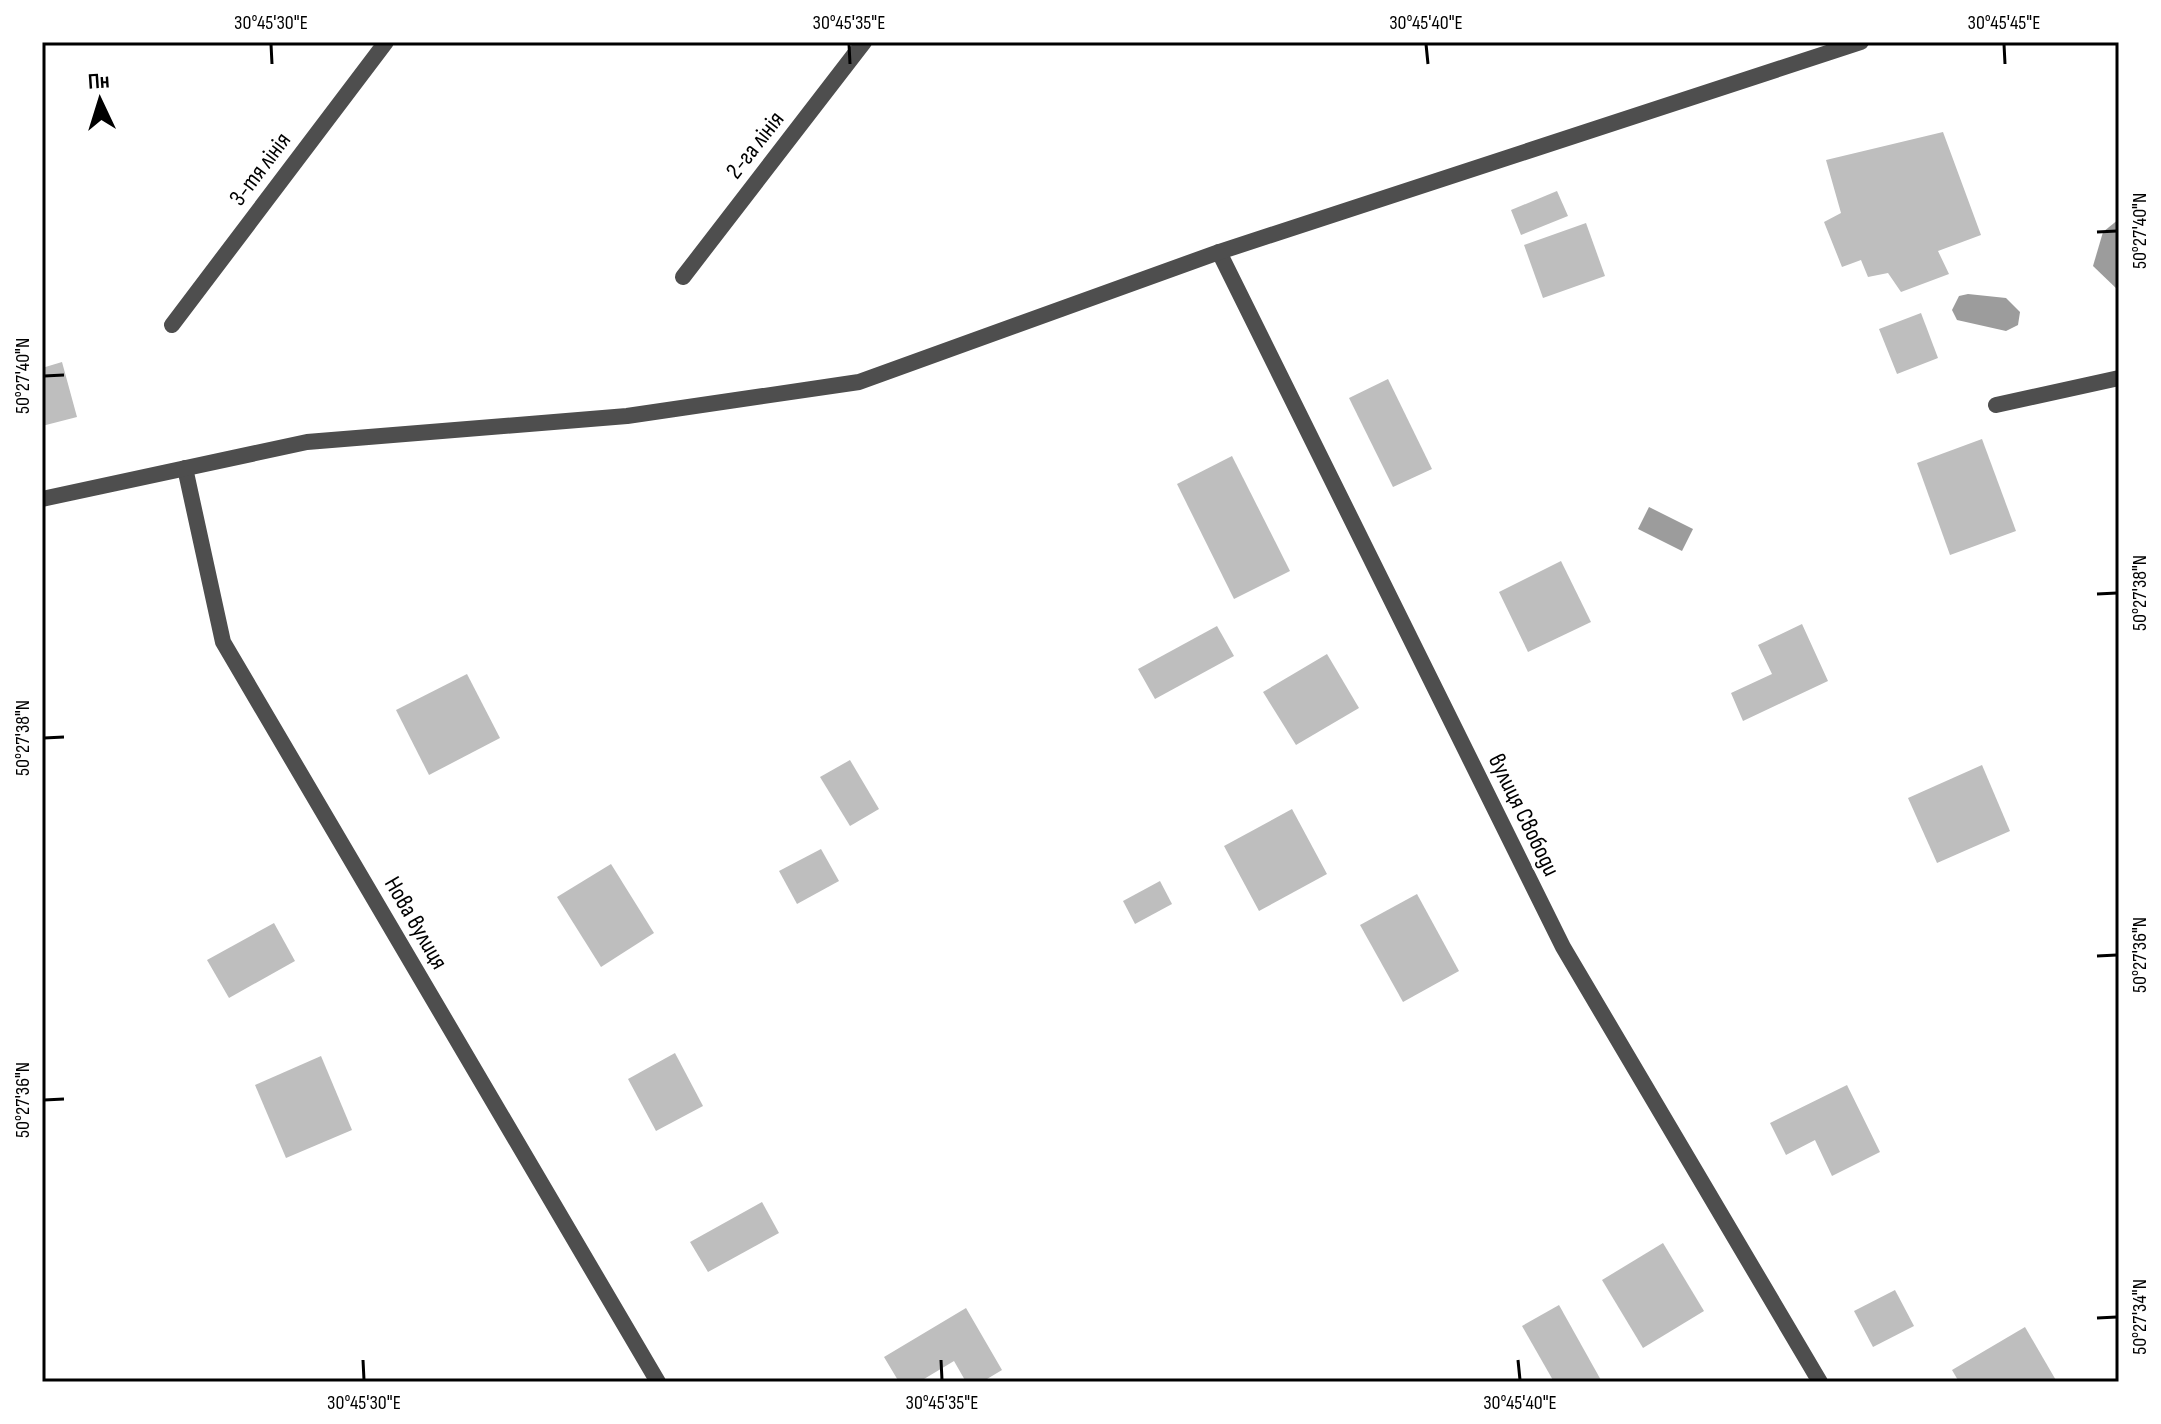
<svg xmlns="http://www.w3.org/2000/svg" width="2161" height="1424" font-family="'Sofia Sans Condensed',sans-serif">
	<rect width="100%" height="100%" fill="#fff"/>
	<!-- water -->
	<g fill="#9c9c9c">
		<path d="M2119 219V291L2093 266 2103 232Z"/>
		<path d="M1968 294 2006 298 2020 312 2018 325 2006 331 1957 320 1952 310 1959 296Z"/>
		<path d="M1649 507 1693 529 1682 551 1638 529Z"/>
	</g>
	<!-- building -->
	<g fill="#bebebe">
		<path d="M1943 132 1981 235 1938 251 1949 274 1901 292 1888 273 1868 277 1861 260 1842 267 1824 222 1841 213 1826 160Z"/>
		<path d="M1557 191 1568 216 1521 235 1511 210Z"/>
		<path d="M1586 223 1605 276 1543 298 1524 245Z"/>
		<path d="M1921 313 1938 358 1897 374 1879 329Z"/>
		<path d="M62 362 77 417 42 426V368Z"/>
		<path d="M1388 379 1432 469 1393 487 1349 398Z"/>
		<path d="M1982 439 2016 531 1950 555 1917 463Z"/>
		<path d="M1232 456 1290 571 1234 599 1177 484Z"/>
		<path d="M1561 561 1591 622 1528 652 1499 592Z"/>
		<path d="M1802 624 1828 681 1743 721 1731 693 1772 674 1758 645Z"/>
		<path d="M1217 626 1234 656 1155 699 1138 669Z"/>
		<path d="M1327 654 1359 708 1296 745 1263 692Z"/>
		<path d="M467 674 500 738 429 775 396 710Z"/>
		<path d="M850 760 879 809 850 826 820 777Z"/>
		<path d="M1982 765 2010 831 1937 863 1908 798Z"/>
		<path d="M1292 809 1327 874 1259 911 1224 846Z"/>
		<path d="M821 849 839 881 797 904 779 871Z"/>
		<path d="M611 864 654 933 601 967 557 897Z"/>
		<path d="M1160 881 1172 904 1135 924 1123 901Z"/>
		<path d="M1417 894 1459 971 1403 1002 1360 925Z"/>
		<path d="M274 923 295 961 229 998 207 960Z"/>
		<path d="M675 1053 703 1106 656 1131 628 1079Z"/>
		<path d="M321 1056 352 1130 286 1158 255 1085Z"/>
		<path d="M1847 1085 1880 1152 1832 1176 1815 1140 1786 1155 1770 1123Z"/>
		<path d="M762 1202 779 1233 708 1272 690 1242Z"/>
		<path d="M1663 1243 1704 1311 1643 1348 1602 1280Z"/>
		<path d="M1895 1290 1914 1326 1873 1347 1854 1311Z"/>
		<path d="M1559 1305 1602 1382H1554L1522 1326Z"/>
		<path d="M966 1308 1002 1370 982 1382H966L954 1361 919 1382H899L884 1357Z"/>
		<path d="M2025 1327 2057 1382H1959L1952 1370Z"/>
	</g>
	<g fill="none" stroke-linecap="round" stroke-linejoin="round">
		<!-- street -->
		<g stroke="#4e4e4e" stroke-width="16">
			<path d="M1219 252 1563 947 1820 1382"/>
			<path d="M683 277 864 42"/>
			<path d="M172 325 386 42"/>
			<path d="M1996 405 2119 378"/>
			<path d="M185 468 223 642 658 1382"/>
			<path d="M42 499 307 442 627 416 859 382 1219 252 1861 42"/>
		</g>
	</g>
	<!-- ticks -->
	<path fill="none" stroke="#000" stroke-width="3" d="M271 44 272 64M849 44 850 64M1426 44 1428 64M2004 44 2005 64M2097 232 2117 231M44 376 64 375M2097 594 2117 593M44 738 64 737M2097 956 2117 955M44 1100 64 1099M2097 1318 2117 1317M363 1360 364 1380M941 1360 942 1380M1518 1360 1520 1380"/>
	<g text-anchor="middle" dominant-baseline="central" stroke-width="7" stroke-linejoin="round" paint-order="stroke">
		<!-- street labels -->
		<g font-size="24" fill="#000" stroke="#fff">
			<text transform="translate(755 145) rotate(-52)">2-га лінія</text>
			<text transform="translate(260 169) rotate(-53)">3-тя лінія</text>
			<text transform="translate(1524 815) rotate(64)">вулиця Свободи</text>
			<text transform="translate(416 923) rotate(60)">Нова вулиця</text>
		</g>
	</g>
	<!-- border -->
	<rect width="2161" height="1424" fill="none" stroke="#ffffff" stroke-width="88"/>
	<!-- north arrow -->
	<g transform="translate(100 100) rotate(356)" stroke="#ffffff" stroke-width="6" paint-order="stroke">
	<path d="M0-6L14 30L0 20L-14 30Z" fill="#000000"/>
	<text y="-12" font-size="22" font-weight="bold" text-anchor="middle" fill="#000000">Пн</text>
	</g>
	<rect x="44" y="44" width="2073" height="1336" fill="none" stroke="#000" stroke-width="3"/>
	<g font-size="20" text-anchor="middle" fill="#000">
		<text x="271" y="29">30°45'30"E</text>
		<text x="849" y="29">30°45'35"E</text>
		<text x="1426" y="29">30°45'40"E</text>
		<text x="2004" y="29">30°45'45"E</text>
		<text transform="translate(2139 231) rotate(-90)" y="7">50°27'40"N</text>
		<text transform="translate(22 376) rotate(-90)" y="7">50°27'40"N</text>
		<text transform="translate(2139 593) rotate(-90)" y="7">50°27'38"N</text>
		<text transform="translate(22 738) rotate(-90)" y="7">50°27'38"N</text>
		<text transform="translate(2139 955) rotate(-90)" y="7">50°27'36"N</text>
		<text transform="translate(22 1100) rotate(-90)" y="7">50°27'36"N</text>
		<text transform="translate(2139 1317) rotate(-90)" y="7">50°27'34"N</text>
		<text x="364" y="1409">30°45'30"E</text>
		<text x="942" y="1409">30°45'35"E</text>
		<text x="1520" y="1409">30°45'40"E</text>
	</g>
</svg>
